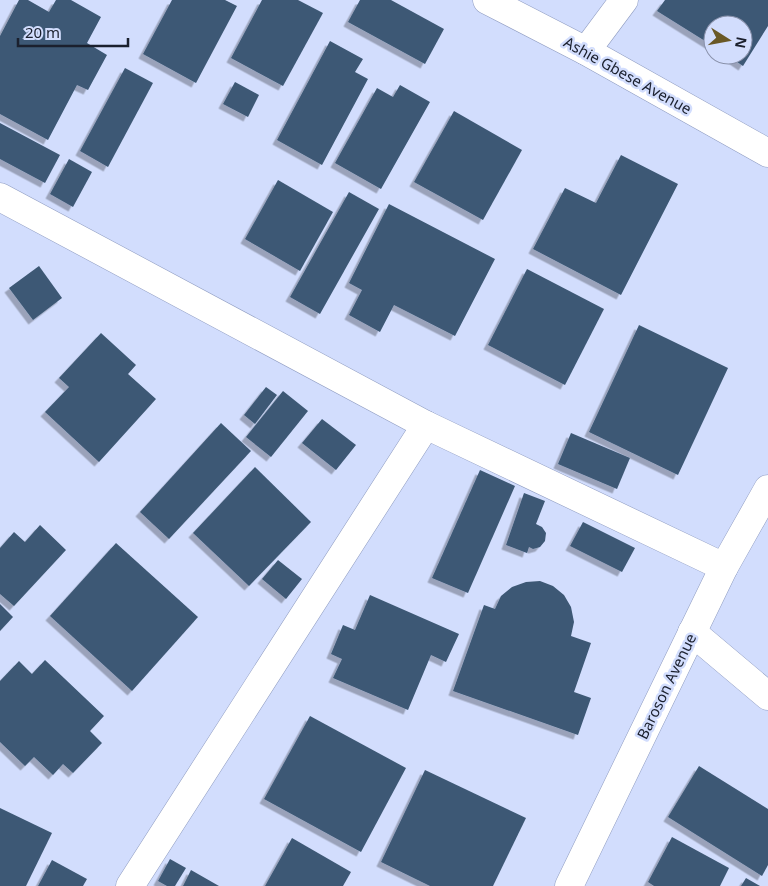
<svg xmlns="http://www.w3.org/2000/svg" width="768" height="886" font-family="'Noto Sans',sans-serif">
	<defs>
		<filter id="shadow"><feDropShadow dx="-4.5" dy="4.5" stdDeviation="0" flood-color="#0004"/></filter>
	</defs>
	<rect width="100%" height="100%" fill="#d2ddfd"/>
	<!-- building -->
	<g fill="#3d5874" filter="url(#shadow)">
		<path d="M19 0H28L49 12 56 0H71L101 17 87 43 107 55 88 90 77 85 48 140 0 114V36Z"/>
		<path d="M172 0H225L237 6 196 83 143 54Z"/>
		<path d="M262 0H298L323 13 283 86 231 58Z"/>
		<path d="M360 0H391L444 29 425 64 348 22Z"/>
		<path d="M665 0H768V26L743 66 727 55H743V25H713V46L657 11Z"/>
		<path d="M330 41 363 59 355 72 368 79 322 165 277 140Z"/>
		<path d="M125 68 153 83 108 167 80 151Z"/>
		<path d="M235 82 259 95 248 117 223 104Z"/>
		<path d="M400 85 430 102 381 189 335 163 377 88 393 97Z"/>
		<path d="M454 111 522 150 483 220 414 182Z"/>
		<path d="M0 123 60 155 45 183 0 159Z"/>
		<path d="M621 155 678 184 621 295 533 249 565 188 596 203Z"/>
		<path d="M69 159 92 172 73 207 50 194Z"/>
		<path d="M278 180 333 212 300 271 245 239Z"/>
		<path d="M349 192 379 209 320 314 290 297Z"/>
		<path d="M389 204 495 259 455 336 394 305 380 332 349 315 362 290 349 283Z"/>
		<path d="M39 266 62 298 33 320 9 288Z"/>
		<path d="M527 269 604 309 565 385 488 345Z"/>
		<path d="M639 325 728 368 678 475 589 432Z"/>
		<path d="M101 333 136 365 128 374 156 399 99 462 45 412 69 387 59 378Z"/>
		<path d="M266 387 277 395 255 424 244 415Z"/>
		<path d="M283 391 308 411 271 457 246 437Z"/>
		<path d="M322 419 356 445 336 470 302 443Z"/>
		<path d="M221 423 251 451 169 539 140 512Z"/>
		<path d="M571 433 630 458 617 489 558 464Z"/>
		<path d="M255 467 311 522 249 586 193 533Z"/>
		<path d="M480 470 515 486 468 593 432 578Z"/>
		<path d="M524 493 545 501 536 524 542 527 546 533 545 541 540 547 533 549 529 547 527 553 506 545Z"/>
		<path d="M583 522 635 548 622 572 570 546Z"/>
		<path d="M40 525 66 550 14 606 0 594V548L14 532 25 542Z"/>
		<path d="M116 543 198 617 132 691 50 616Z"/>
		<path d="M278 560 302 579 286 599 262 579Z"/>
		<path d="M540 581 553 586 564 595 571 607 574 622 571 636 591 643 574 692 591 698 578 735 453 691 484 605 495 609 501 596 512 587 526 582Z"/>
		<path d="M370 595 459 634 446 662 431 655 408 710 333 678 342 659 331 654 343 625 355 630Z"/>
		<path d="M0 604 13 617 0 631Z"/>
		<path d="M45 660 104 716 90 731 102 743 73 773 63 764 53 775 34 757 25 766 0 742V681L19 661 32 674Z"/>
		<path d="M310 716 406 768 361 852 264 799Z"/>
		<path d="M699 766 768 809V865L762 876 668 817Z"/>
		<path d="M425 770 526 818 493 886H430L381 862Z"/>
		<path d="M0 808 52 833 26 886H0Z"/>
		<path d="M672 837 729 868 720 886H654L648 882Z"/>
		<path d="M292 838 351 872 343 886H265Z"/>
		<path d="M170 859 186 868 175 886H167L158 881Z"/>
		<path d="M52 860 87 879 83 886H38Z"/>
		<path d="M191 870 219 886H183Z"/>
		<path d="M746 878 760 886H741Z"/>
	</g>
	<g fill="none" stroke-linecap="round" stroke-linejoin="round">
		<defs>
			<g id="minor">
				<path d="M487 0 586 51 768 153"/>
				<path d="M586 51 624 0"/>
				<path d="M0 197 426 425 724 567"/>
				<path d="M692 632 768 696"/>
				<path d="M130 886 426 425"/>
				<path d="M569 886 724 567 768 489"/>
			</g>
		</defs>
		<!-- minor casing -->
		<use href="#minor" stroke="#8f9cc1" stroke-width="29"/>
		<!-- minor -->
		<use href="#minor" stroke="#fff" stroke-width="28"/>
	</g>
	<g text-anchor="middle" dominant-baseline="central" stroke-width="5" stroke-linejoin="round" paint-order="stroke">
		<!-- street labels -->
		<g font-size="15" fill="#1b202e" stroke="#d2ddfd">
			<text transform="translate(628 75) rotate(29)">Ashie Gbese Avenue</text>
			<text transform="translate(666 686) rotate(-64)">Baroson Avenue</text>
		</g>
	</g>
	<!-- north arrow -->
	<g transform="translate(728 40) rotate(101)"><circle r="24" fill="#d2ddfd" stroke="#8991aa"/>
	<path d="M0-4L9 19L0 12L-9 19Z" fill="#695826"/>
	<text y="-8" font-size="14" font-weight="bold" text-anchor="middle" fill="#1b202e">N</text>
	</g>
	<!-- scale -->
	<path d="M18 38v8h110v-8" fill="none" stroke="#1b202e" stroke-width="2.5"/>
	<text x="25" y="38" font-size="15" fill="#1b202e" stroke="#d2ddfd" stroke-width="4" paint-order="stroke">20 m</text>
</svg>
